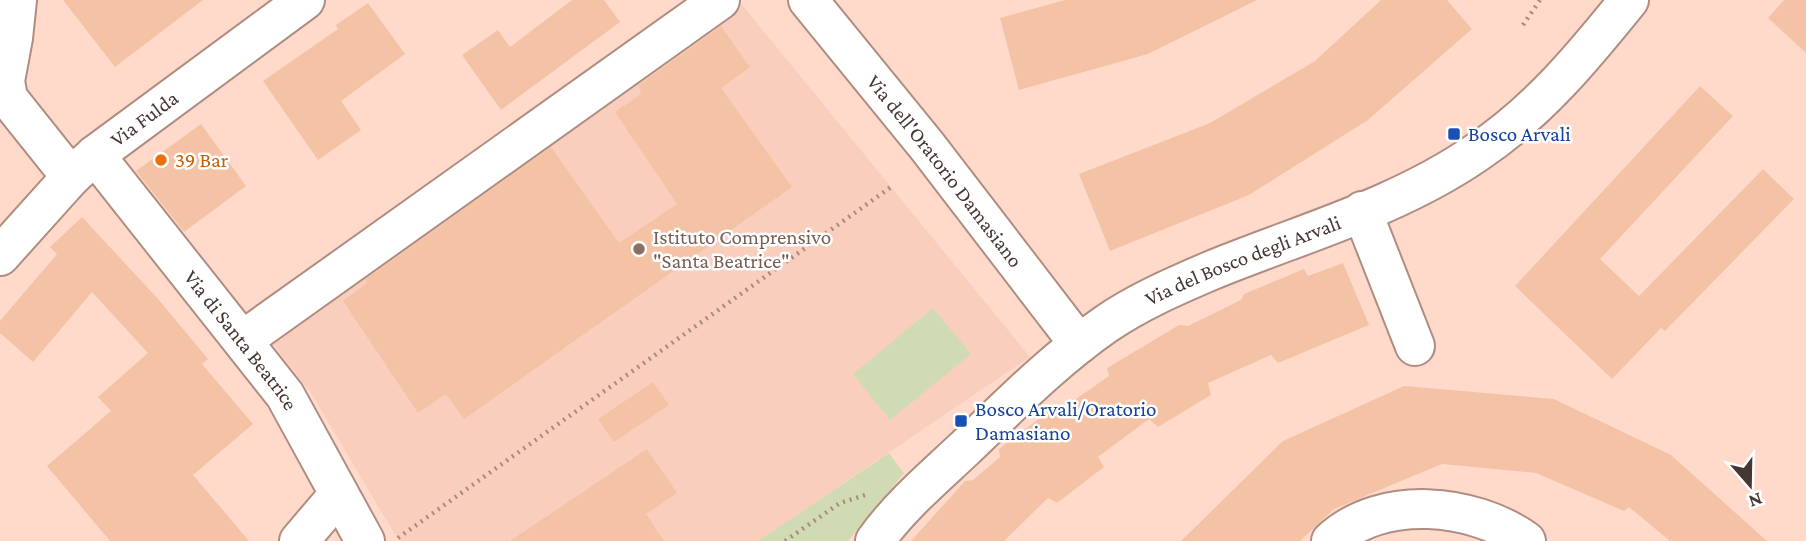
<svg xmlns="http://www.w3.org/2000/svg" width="1806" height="541" font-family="'Crimson Pro',serif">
	<rect width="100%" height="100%" fill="#ffdacb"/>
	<!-- built -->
	<path fill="#facebc" d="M691 0H738L1030 357 758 541H401L397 538 311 393 247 311Z"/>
	<!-- green -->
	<g fill="#d1dbb3">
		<path d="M933 308 971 354 890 420 853 374Z"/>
		<path d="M889 453 904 473 848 541H758Z"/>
	</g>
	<!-- building -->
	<g fill="#f4c3a6">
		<path d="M63 0H203L115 67Z"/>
		<path d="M572 0H604L620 22 501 110 462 55 498 30 510 47Z"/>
		<path d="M1065 0H1257L1148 54 1019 90 1000 18Z"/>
		<path d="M1381 0H1447L1472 29 1368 120 1249 195 1110 251 1079 174 1210 123 1315 61Z"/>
		<path d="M1784 0H1806V53L1768 18Z"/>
		<path d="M368 3 405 54 341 101 361 130 318 160 263 81 338 29 336 25Z"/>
		<path d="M721 26 750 67 721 88 792 187 464 419 446 394 418 413 343 301 367 283 366 279 551 147 619 243 677 204 615 112 641 94 639 85Z"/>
		<path d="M1700 86 1733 116 1600 259 1639 296 1763 169 1794 199 1665 331 1661 328 1612 379 1515 286Z"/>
		<path d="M201 124 246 186 184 232 136 171Z"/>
		<path d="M82 217 159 300 208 359 202 364 253 424 193 475 249 541H110L47 466 111 411 98 397 148 353 92 292 33 362 0 333V321L57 254 50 247Z"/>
		<path d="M1343 263 1369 325 1278 363 1271 355 1208 383 1211 395 1158 427 1149 419 1098 457 1104 467 1057 503 1048 498 1004 541H911L965 481 973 480 1000 457 999 449 1049 411 1056 413 1109 376 1107 368 1179 325 1188 326 1241 300 1244 294 1304 269 1308 276Z"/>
		<path d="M653 382 669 405 614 442 598 419Z"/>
		<path d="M1404 386 1554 399 1671 455 1767 541H1670L1629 507 1624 511 1536 473 1442 464 1334 509 1300 541H1181L1283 441Z"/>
		<path d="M647 449 677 493 646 514 664 541H510Z"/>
	</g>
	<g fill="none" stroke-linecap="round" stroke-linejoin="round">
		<defs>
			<g id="minor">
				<path d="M17 0 13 38 5 81 8 98 71 177"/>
				<path id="s1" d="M808 0 927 146 1079 344"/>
				<path id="s2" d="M95 155 285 395 365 541"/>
				<path d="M1362 211 1415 346"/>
				<path id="s3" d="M0 256 71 177 95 155 305 0"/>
				<path d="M243 340 720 0"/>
				<path d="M299 541 339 494"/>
				<path id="s4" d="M875 541C899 507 933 478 963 450 1009 406 1054 360 1106 324 1138 302 1175 286 1210 271 1300 234 1396 208 1476 153 1538 112 1583 57 1629 0"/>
				<path d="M1331 541C1382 494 1473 503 1526 541"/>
			</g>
		</defs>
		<!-- minor casing -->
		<use href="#minor" stroke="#af8d80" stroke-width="42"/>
		<!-- path -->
		<g stroke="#a78c82" stroke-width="4.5" stroke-dasharray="2 5" stroke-linecap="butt">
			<path d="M1523 25 1540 0"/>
			<path d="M398 538 891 187"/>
			<path d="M785 541 840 503 865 495"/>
		</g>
		<!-- minor -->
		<use href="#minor" stroke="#fff" stroke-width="38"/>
	</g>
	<!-- markers -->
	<g fill="#1a4fb4" stroke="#fff" stroke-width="2.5">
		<rect x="1447" y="127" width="14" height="14" rx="3.5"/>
		<rect x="954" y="414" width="14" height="14" rx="3.5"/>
	</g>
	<circle fill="#e8710a" stroke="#fff" stroke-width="2.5" cx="161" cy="160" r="7"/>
	<circle fill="#8d6e63" stroke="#fff" stroke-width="2.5" cx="639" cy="249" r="7"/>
	<g text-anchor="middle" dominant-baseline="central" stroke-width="5" stroke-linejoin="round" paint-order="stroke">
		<!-- street labels -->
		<g font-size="21" fill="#463732" stroke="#fff">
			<text stroke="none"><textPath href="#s3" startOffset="200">Via Fulda</textPath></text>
			<text stroke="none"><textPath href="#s1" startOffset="219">Via dell'Oratorio Damasiano</textPath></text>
			<text stroke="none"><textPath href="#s4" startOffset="469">Via del Bosco degli Arvali</textPath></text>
			<text stroke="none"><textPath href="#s2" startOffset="236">Via di Santa Beatrice</textPath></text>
		</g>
		<!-- transit labels -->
		<g font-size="21" fill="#164399" stroke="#fff" text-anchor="start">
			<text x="1468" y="134">Bosco Arvali</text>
			<text x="975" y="409">Bosco Arvali/Oratorio<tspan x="975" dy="24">Damasiano</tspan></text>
		</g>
		<!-- food labels -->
		<g font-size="21" fill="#c56008" stroke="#fff" text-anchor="start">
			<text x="175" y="160">39 Bar</text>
		</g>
		<!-- education labels -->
		<g font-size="21" fill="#785e54" stroke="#fff" text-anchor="start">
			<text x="653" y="237">Istituto Comprensivo<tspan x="653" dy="24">"Santa Beatrice"</tspan></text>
		</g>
	</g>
	<!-- north arrow -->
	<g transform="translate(1750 485) rotate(160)" stroke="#ffffff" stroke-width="5" paint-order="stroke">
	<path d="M0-5L12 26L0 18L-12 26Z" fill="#463732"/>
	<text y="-10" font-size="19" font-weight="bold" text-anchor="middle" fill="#463732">N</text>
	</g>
</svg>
